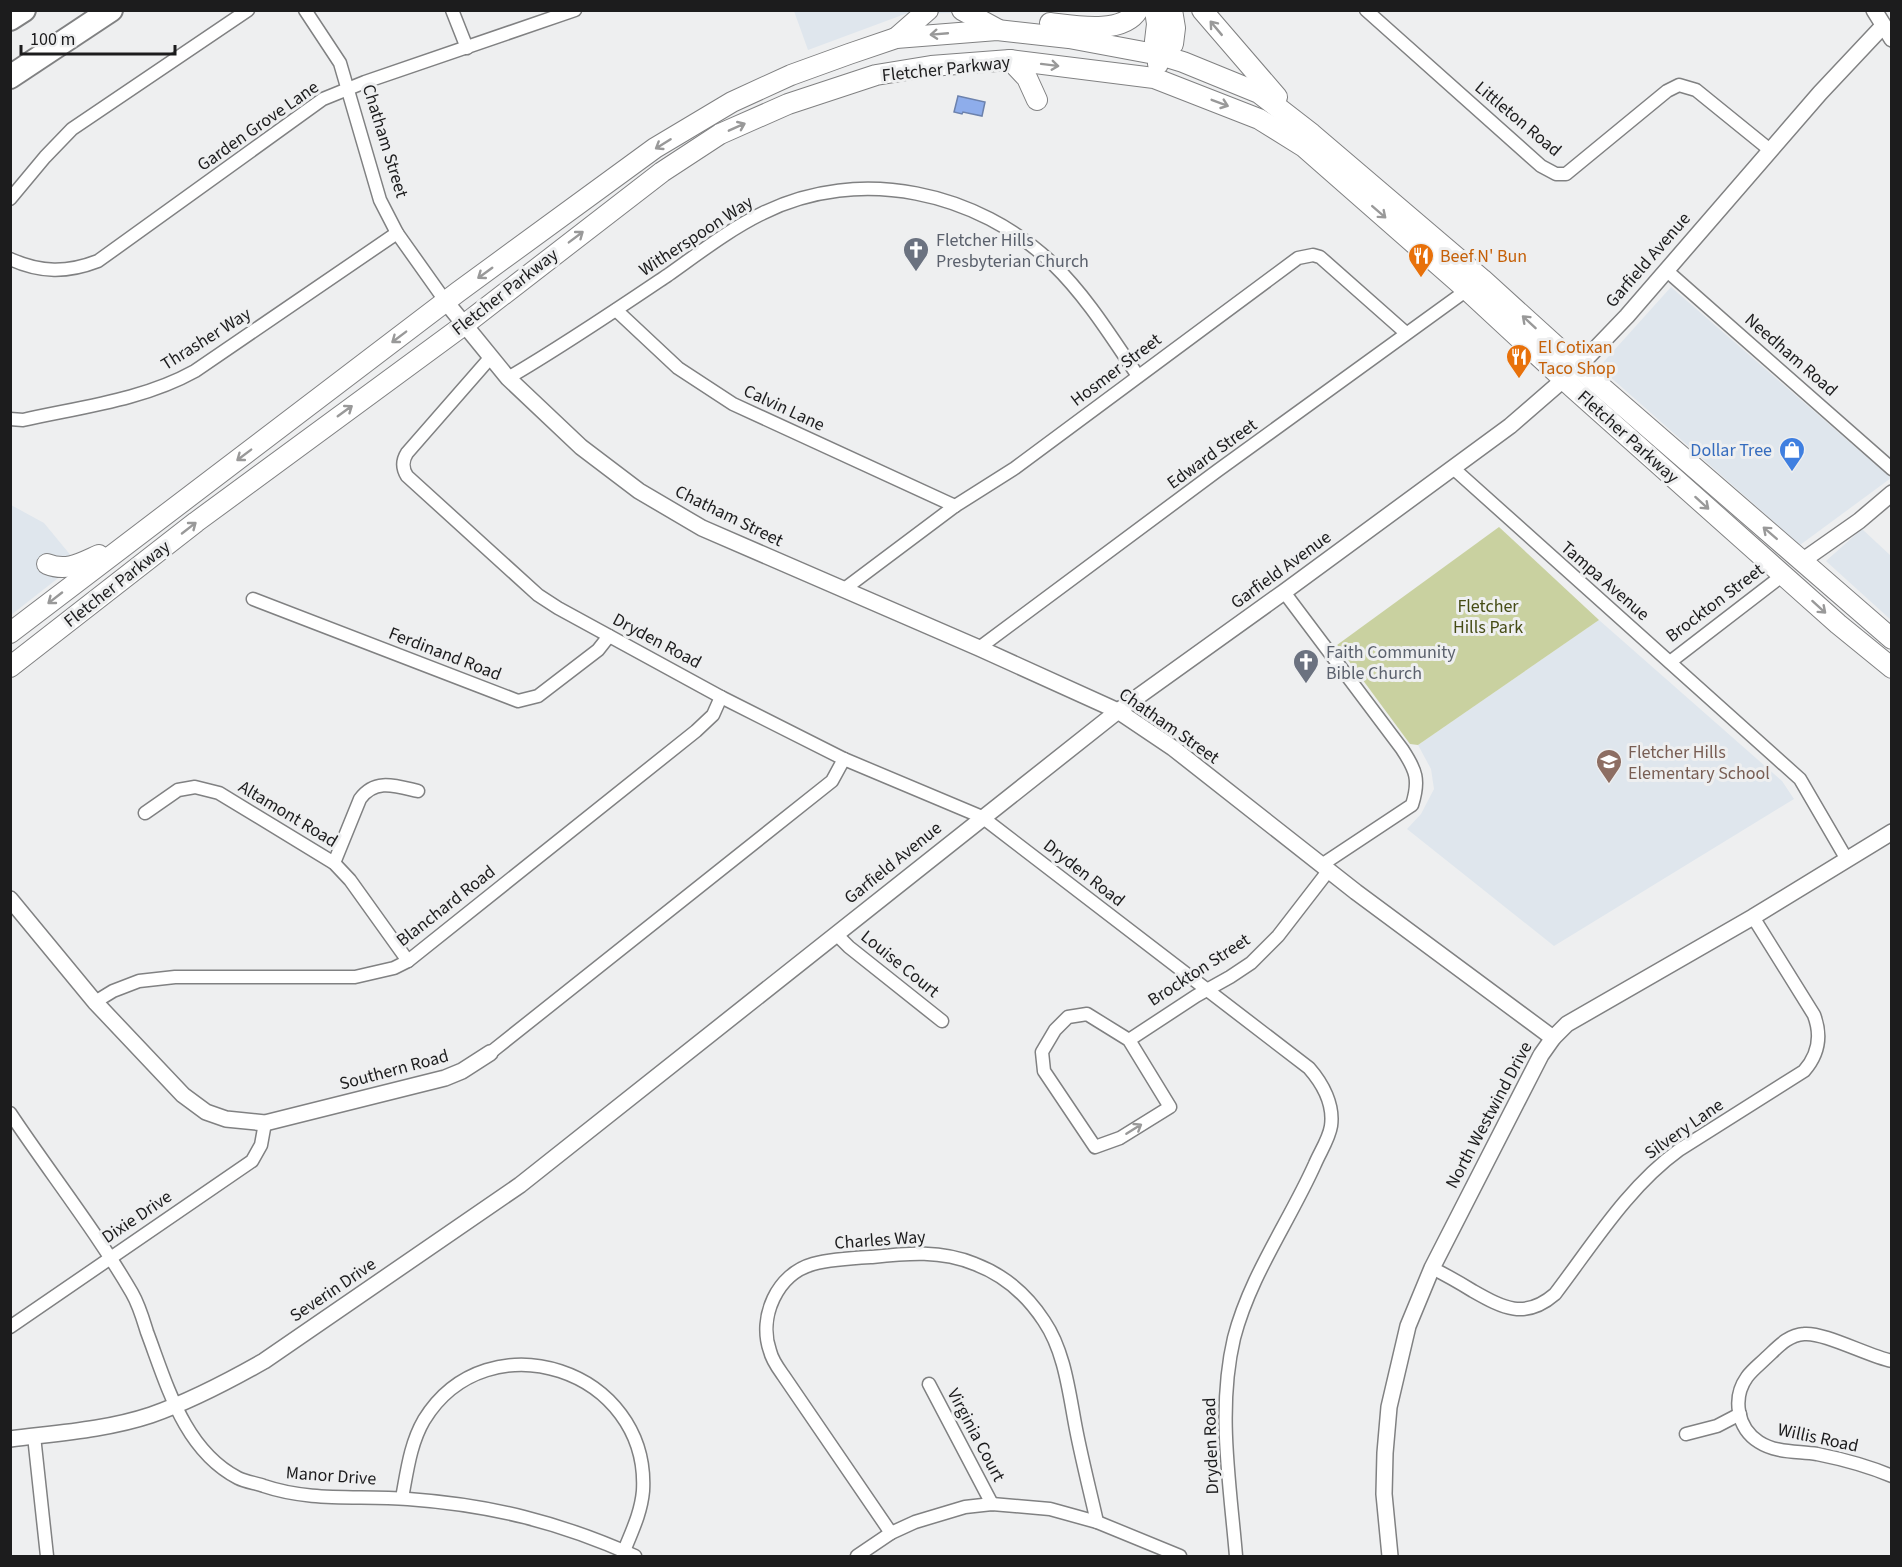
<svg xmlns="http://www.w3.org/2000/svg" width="1902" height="1567" font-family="'Source Sans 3',sans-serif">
	<rect width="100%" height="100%" fill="#eeeff0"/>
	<!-- built -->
	<g fill="#dfe6ed">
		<path d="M794 11H1044L905 14 808 50Z"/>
		<path d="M1671 287 1891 478 1800 545 1599 367Z"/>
		<path d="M11 505 44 523 72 557 62 575 11 615Z"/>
		<path d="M1862 529 1891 556V620L1826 561Z"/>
		<path d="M1599 620 1782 781 1794 799 1554 946 1407 829 1421 814 1434 789 1431 769 1418 745Z"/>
	</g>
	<!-- green -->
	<path fill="#c9d1a0" d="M1499 527 1599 620 1418 745 1410 744 1337 645Z"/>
	<!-- water -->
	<path fill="#8eadeb" stroke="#6c82ad" stroke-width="1.5" d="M958 96 985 102 982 116 963 112 962 114 954 112Z"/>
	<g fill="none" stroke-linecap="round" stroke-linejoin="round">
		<defs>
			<g id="minor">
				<path d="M305 10 340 63 380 200 397 233 446 302"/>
				<path d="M452 10 467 48"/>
				<path d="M1366 10 1541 166 1556 174H1566L1667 91 1679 85 1696 90 1770 150"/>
				<path d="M10 199 45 157 72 129 248 10"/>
				<path d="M10 259C41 273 67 273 98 261L323 99 365 82 575 10"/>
				<path d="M1666 270 1892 469"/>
				<path d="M616 310 678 368 733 404 955 506"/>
				<path d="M490 358 407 453C402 461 402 468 407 476L538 595 558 608 721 697 844 759 982 817 1309 1068C1323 1084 1334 1105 1331 1126 1329 1139 1320 1152 1315 1164 1289 1222 1250 1276 1234 1338 1217 1410 1230 1484 1236 1556"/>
				<path d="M508 378C563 346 616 310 668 275 699 253 730 229 763 213 860 165 978 192 1053 264 1087 297 1112 338 1138 376"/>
				<path d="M10 419 23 420C81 407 143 400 195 371L397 233"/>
				<path d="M1453 468 1800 779 1846 858"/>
				<path d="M843 590 955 506 1015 468 1298 258 1313 255 1320 257 1406 333"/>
				<path d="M1284 592 1402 749C1416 770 1420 780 1412 805L1323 864"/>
				<path d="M253 599 518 701 538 696 598 650 609 636"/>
				<path d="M979 648 1217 471 1467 290"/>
				<path d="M1670 662 1783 575"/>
				<path d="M145 813 178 790 195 787 219 793 334 863 350 880 408 961"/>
				<path d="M334 863 360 799C375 778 396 786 418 791"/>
				<path d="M836 934 849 947 942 1021"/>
				<path d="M95 1002 113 991 139 981 175 977H355L394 968 408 961 696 731 713 715 721 697"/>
				<path d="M1129 1040 1170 1107 1120 1138 1095 1147 1044 1071 1042 1052 1055 1030 1068 1017 1087 1014 1129 1040 1196 996 1230 977 1251 963 1278 936 1329 870"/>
				<path d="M490 1053 832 781 844 759"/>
				<path d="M10 1113C50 1173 96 1231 132 1293 139 1305 143 1319 147 1332 167 1385 184 1450 238 1478 246 1482 256 1483 264 1486 311 1502 359 1495 408 1499 491 1505 559 1522 635 1556"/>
				<path d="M1432 1268C1446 1275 1460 1283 1473 1291 1503 1308 1525 1320 1555 1294 1593 1244 1628 1187 1679 1150L1804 1071C1818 1055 1822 1036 1814 1015L1753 917"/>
				<path d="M10 1327 252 1161 261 1145 265 1123"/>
				<path d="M1892 1361C1868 1356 1824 1332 1804 1334 1788 1335 1778 1347 1766 1358 1760 1364 1752 1370 1747 1377 1732 1398 1737 1428 1759 1442 1776 1453 1797 1451 1817 1454 1842 1459 1868 1466 1892 1476"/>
				<path d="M929 1384 992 1504"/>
				<path d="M1686 1434 1717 1426 1740 1414"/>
				<path d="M34 1436 47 1556"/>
				<path d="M402 1498C407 1472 410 1444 424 1420 488 1316 650 1370 643 1491 641 1513 632 1531 624 1551"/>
				<path d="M891 1533 783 1375C778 1368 772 1360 770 1351 758 1317 777 1274 813 1264 832 1259 853 1258 872 1257 908 1253 941 1250 975 1264 1004 1275 1027 1295 1044 1321 1065 1352 1069 1393 1076 1429 1082 1460 1090 1491 1097 1522"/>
				<path d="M857 1556 891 1533 915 1522 965 1507 992 1504 1050 1509 1097 1522 1180 1556"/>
			</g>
			<g id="tertiary">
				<path d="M1874 10 1892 39"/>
				<path d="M446 302 508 378 581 447 639 491 702 528 979 648 1118 711 1173 748 1356 892 1553 1038"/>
				<path d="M1802 561 1859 521 1892 493"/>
				<path d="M10 899 95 1002 183 1095 206 1112 226 1119 265 1123 445 1078 462 1071 490 1053"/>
				<path d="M10 1439C57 1433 106 1430 151 1415 191 1401 227 1382 264 1361L520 1185 1118 711 1284 592 1510 426 1578 367 1627 316 1820 93 1883 26"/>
				<path d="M1390 1556 1384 1494 1385 1453 1389 1407 1408 1326 1432 1268 1541 1055 1553 1038 1567 1024 1753 917 1892 832"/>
			</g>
			<g id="primary">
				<path d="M962 10 997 29"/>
				<path d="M1155 10 1157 24 1155 41 1160 55 1158 64"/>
				<path d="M1202 10 1277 97"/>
				<path d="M1050 23C1075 26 1123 35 1138 10"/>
				<path d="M896 38 928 10"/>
				<path d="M1160 55 1173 44 1175 28 1172 10"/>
				<path d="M1010 60 1027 78 1037 100"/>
				<path d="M47 564C67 572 81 563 99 555"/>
				<path d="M10 633 458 292 655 148 732 102 791 75 849 54 896 38 997 30 1069 38 1160 55 1183 62 1259 93 1312 134 1482 279 1590 377 1892 639"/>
				<path d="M10 667 196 522 464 325 662 172 720 134 788 104 876 75 931 66 1010 60 1154 78 1259 119 1304 147 1467 290 1573 388 1838 624 1892 668"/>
			</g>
			<g id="motorway">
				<path d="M10 19 24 10"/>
				<path d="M10 77 111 10"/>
			</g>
		</defs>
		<!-- minor casing -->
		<use href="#minor" stroke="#808182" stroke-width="15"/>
		<!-- tertiary casing -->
		<use href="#tertiary" stroke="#808182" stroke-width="18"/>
		<!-- primary casing -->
		<use href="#primary" stroke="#808182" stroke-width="22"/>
		<!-- motorway casing -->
		<use href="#motorway" stroke="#808182" stroke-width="26"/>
		<!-- minor -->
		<use href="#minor" stroke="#fff" stroke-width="12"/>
		<!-- tertiary -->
		<use href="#tertiary" stroke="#fff" stroke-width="15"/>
		<!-- primary -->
		<use href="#primary" stroke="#fff" stroke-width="20"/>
		<!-- motorway -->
		<use href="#motorway" stroke="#fff" stroke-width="22"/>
	</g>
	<!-- one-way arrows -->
	<defs><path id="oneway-shaft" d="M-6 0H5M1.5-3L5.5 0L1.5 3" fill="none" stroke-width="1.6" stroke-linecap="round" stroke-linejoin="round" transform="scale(1.5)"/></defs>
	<g stroke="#999">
		<use href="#oneway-shaft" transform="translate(1216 28) rotate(-130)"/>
		<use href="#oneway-shaft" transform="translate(939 34) rotate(175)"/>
		<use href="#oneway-shaft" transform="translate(1050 65) rotate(7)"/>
		<use href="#oneway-shaft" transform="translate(1220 103) rotate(21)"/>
		<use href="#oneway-shaft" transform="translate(737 127) rotate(-24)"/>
		<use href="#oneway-shaft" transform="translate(663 144) rotate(148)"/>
		<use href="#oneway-shaft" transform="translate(1379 212) rotate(41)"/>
		<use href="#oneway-shaft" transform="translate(576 237) rotate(-37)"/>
		<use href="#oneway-shaft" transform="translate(485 273) rotate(144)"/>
		<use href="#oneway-shaft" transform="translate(1529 322) rotate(-137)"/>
		<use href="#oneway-shaft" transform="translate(399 337) rotate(143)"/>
		<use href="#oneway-shaft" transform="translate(345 411) rotate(-36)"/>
		<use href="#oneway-shaft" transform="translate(244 455) rotate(143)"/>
		<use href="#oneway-shaft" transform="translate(1702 503) rotate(42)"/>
		<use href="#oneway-shaft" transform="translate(189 528) rotate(-38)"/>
		<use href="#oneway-shaft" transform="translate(1770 533) rotate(-139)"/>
		<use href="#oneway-shaft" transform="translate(55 598) rotate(142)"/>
		<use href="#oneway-shaft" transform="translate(1819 607) rotate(42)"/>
		<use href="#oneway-shaft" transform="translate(1134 1129) rotate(-32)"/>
	</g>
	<!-- icons -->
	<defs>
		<symbol id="church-pin" viewBox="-11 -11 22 30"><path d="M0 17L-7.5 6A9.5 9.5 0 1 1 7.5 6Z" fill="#6b7280" stroke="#eeeff0"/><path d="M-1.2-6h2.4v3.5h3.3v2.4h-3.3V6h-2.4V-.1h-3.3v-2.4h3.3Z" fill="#fff"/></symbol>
		<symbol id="restaurant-pin" viewBox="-11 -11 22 30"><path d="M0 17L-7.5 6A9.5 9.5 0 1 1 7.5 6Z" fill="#e8710a" stroke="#eeeff0"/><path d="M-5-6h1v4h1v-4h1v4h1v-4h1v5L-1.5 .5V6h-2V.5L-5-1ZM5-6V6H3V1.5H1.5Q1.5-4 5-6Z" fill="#fff"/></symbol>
		<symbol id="shop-pin" viewBox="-11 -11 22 30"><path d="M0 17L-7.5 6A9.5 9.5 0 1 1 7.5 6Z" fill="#3f7fe0" stroke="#eeeff0"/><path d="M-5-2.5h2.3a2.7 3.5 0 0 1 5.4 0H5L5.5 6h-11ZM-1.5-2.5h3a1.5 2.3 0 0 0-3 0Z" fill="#fff"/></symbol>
		<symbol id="school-pin" viewBox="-11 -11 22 30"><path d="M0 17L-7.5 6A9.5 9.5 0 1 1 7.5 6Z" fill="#8d6e63" stroke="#eeeff0"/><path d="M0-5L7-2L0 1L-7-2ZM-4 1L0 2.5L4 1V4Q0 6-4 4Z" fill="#fff"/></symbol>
	</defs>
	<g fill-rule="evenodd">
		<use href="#church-pin" x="901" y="235" width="30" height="40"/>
		<use href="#restaurant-pin" x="1406" y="241" width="30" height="40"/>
		<use href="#restaurant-pin" x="1504" y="342" width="30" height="40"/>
		<use href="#shop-pin" x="1777" y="435" width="30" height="40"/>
		<use href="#church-pin" x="1291" y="647" width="30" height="40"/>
		<use href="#school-pin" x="1594" y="747" width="30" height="40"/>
	</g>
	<g text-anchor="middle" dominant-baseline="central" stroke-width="6" stroke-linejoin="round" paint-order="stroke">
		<!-- street labels -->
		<g font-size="18" fill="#1c1c1d" stroke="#eeeff0">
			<text transform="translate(946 69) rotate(-6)">Fletcher Parkway</text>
			<text transform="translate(1518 119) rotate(40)">Littleton Road</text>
			<text transform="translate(258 126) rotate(-35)">Garden Grove Lane</text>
			<text transform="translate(385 141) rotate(73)">Chatham Street</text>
			<text transform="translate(696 236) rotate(-33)">Witherspoon Way</text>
			<text transform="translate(1648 260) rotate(-49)">Garfield Avenue</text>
			<text transform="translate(505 292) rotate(-38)">Fletcher Parkway</text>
			<text transform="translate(206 339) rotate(-32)">Thrasher Way</text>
			<text transform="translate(1791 355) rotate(41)">Needham Road</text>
			<text transform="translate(1116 370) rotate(-37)">Hosmer Street</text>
			<text transform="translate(784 408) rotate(25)">Calvin Lane</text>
			<text transform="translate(1628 437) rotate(42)">Fletcher Parkway</text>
			<text transform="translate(1212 454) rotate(-36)">Edward Street</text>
			<text transform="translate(729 516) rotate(26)">Chatham Street</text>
			<text transform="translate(1281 570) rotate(-36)">Garfield Avenue</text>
			<text transform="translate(1605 581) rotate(41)">Tampa Avenue</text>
			<text transform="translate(117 584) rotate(-38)">Fletcher Parkway</text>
			<text transform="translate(1715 603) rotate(-37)">Brockton Street</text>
			<text transform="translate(657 641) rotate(28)">Dryden Road</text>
			<text transform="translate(445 654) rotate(21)">Ferdinand Road</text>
			<text transform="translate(1169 726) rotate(35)">Chatham Street</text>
			<text transform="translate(288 814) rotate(31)">Altamont Road</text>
			<text transform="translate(893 863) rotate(-39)">Garfield Avenue</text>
			<text transform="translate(1084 873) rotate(38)">Dryden Road</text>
			<text transform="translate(446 906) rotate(-38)">Blanchard Road</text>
			<text transform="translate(900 964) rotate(39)">Louise Court</text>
			<text transform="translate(1199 970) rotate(-33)">Brockton Street</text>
			<text transform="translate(394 1070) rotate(-15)">Southern Road</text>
			<text transform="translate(1489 1115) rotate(-62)">North Westwind Drive</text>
			<text transform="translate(1684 1129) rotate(-35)">Silvery Lane</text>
			<text transform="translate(137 1217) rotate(-34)">Dixie Drive</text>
			<text transform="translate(880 1240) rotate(-4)">Charles Way</text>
			<text transform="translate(333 1290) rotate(-34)">Severin Drive</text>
			<text transform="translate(976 1435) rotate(62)">Virginia Court</text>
			<text transform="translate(1818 1438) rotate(12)">Willis Road</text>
			<text transform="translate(1211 1446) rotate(-92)">Dryden Road</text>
			<text transform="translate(331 1476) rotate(4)">Manor Drive</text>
		</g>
		<!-- worship labels -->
		<g font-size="18" fill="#5b616d" stroke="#eeeff0" text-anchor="start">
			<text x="936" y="240">Fletcher Hills<tspan x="936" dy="21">Presbyterian Church</tspan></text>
			<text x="1326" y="652">Faith Community<tspan x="1326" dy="21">Bible Church</tspan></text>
		</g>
		<!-- food labels -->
		<g font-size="18" fill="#c56008" stroke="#eeeff0" text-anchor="start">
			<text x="1440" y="256">Beef N' Bun</text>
			<text x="1538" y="347">El Cotixan<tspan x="1538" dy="21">Taco Shop</tspan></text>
		</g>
		<!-- shop labels -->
		<g font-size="18" fill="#366cbe" stroke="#eeeff0" text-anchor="end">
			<text x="1772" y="450">Dollar Tree</text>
		</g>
		<!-- park labels -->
		<g font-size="18" fill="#464c16" stroke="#eeeff0">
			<text x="1488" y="606">Fletcher<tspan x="1488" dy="21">Hills Park</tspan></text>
		</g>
		<!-- education labels -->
		<g font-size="18" fill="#785e54" stroke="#eeeff0" text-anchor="start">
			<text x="1628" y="752">Fletcher Hills<tspan x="1628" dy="21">Elementary School</tspan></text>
		</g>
	</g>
	<!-- border -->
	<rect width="1902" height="1567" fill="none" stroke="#1c1c1d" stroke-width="24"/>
	<!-- scale -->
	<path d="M21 45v9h154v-9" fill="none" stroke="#1c1c1d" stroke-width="3"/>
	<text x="30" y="45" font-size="18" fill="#1c1c1d" stroke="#eeeff0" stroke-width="4.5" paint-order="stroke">100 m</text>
</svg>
